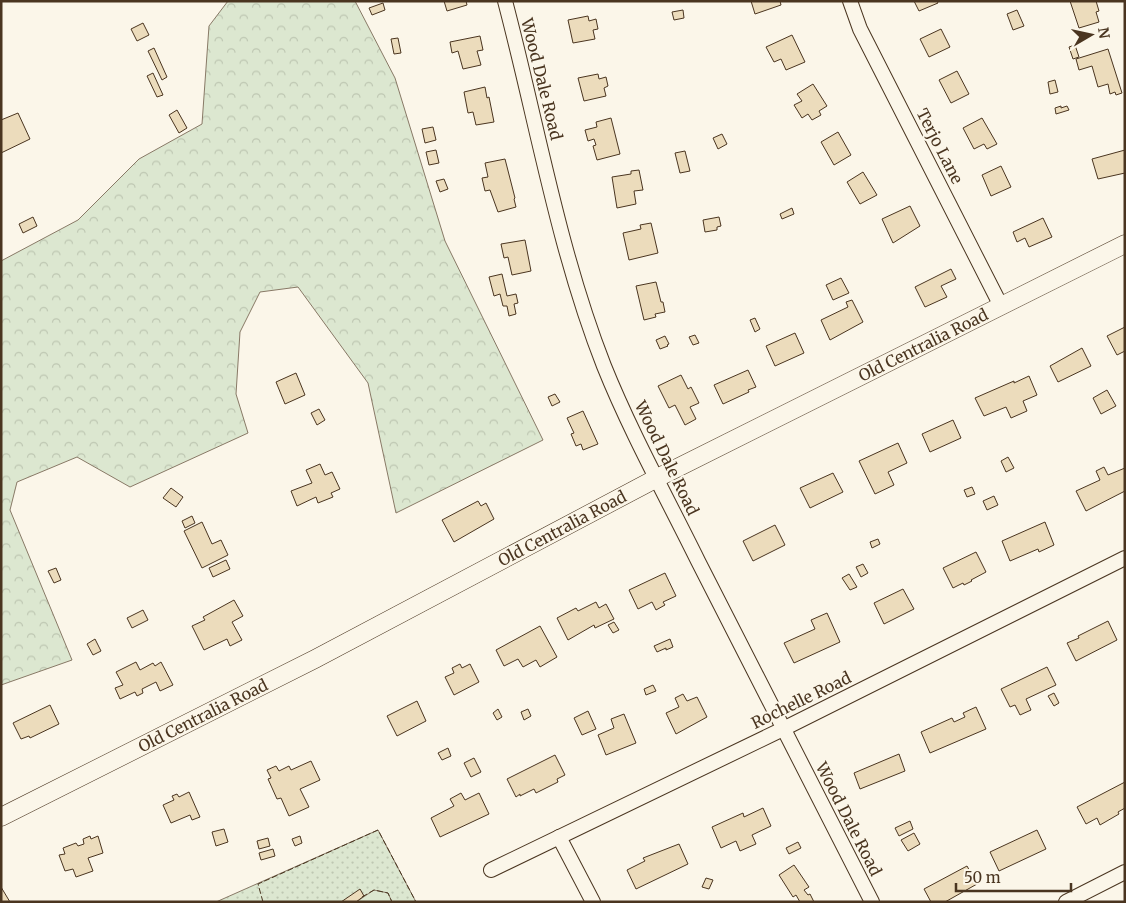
<svg xmlns="http://www.w3.org/2000/svg" width="1126" height="903" font-family="Merriweather,serif">
	<defs>
		<pattern id="green-dots" width="8" height="8" patternUnits="userSpaceOnUse" patternTransform="scale(1.25)"><rect width="8" height="8" fill="#dce7d0"/><path d="M2 2h.1M6 6h.1" fill="none" stroke="#bec7b2" stroke-width="1.8" stroke-linecap="round"/></pattern>
		<pattern id="forest-crowns" width="20" height="18" patternUnits="userSpaceOnUse" patternTransform="scale(1.25)"><rect width="20" height="18" fill="#dce7d0"/><path d="M2 6a3 3 0 1 1 6 0M12 15a3 3 0 1 1 6 0" fill="none" stroke="#bec7b2"/></pattern>
	</defs>
	<rect width="100%" height="100%" fill="#fbf6e9"/>
	<!-- green -->
	<path fill="url(#green-dots)" stroke="#887966" d="M378 830 416 902H216Z"/>
	<!-- forest -->
	<path fill="url(#forest-crowns)" stroke="#887966" d="M228 1H355L395 78 445 241 543 440 396 513 368 383 298 287 260 292 240 332 236 394 248 433 130 487 77 457 17 482 10 510 72 660 1 685V261L78 220 139 159 202 124 209 26Z"/>
	<!-- pitch -->
	<path fill="#dce7d0" stroke="#887966" d="M374 890 388 893 392 902H356Z"/>
	<!-- building -->
	<g fill="#ecdcbc" stroke="#4a3520">
		<path d="M444 1H466L467 5 447 11Z"/>
		<path d="M751 1H780L781 5 755 14Z"/>
		<path d="M914 1H937L938 3 919 11Z"/>
		<path d="M1070 1H1096L1099 11 1096 12 1099 22 1079 28Z"/>
		<path d="M383 3 385 10 372 15 369 8Z"/>
		<path d="M683 10 684 18 674 20 672 12Z"/>
		<path d="M1017 10 1024 26 1013 30 1007 14Z"/>
		<path d="M588 16 589 21 596 19 598 29 593 30 595 39 573 43 568 20Z"/>
		<path d="M143 23 149 35 137 41 131 29Z"/>
		<path d="M941 29 950 47 929 57 920 39Z"/>
		<path d="M792 35 805 62 786 70 781 59 774 62 766 47Z"/>
		<path d="M480 36 483 50 477 51 481 65 463 69 458 51 452 53 450 42Z"/>
		<path d="M398 38 401 53 394 54 391 39Z"/>
		<path d="M1075 45 1079 57 1073 59 1069 47Z"/>
		<path d="M154 48 167 77 162 80 148 51Z"/>
		<path d="M1108 49 1122 93 1116 95 1115 92 1110 94 1108 84 1098 87 1092 66 1079 70 1076 59Z"/>
		<path d="M957 71 969 94 951 103 939 80Z"/>
		<path d="M153 73 163 95 157 97 147 76Z"/>
		<path d="M598 74 599 79 606 77 608 86 604 88 606 96 584 101 578 78Z"/>
		<path d="M1055 80 1058 92 1050 94 1048 82Z"/>
		<path d="M813 84 827 106 819 111 821 115 812 120 808 114 802 118 794 105 802 101 797 94Z"/>
		<path d="M485 87 487 98 489 97 494 122 476 125 473 112 468 113 464 92Z"/>
		<path d="M1061 106V108L1067 106 1069 110 1056 114 1055 108Z"/>
		<path d="M177 110 187 128 179 133 169 115Z"/>
		<path d="M18 113 30 139 1 153V120Z"/>
		<path d="M611 118 620 154 597 160 593 146 596 145 594 139 588 141 585 130 597 127 596 122Z"/>
		<path d="M982 118 997 144 987 149 984 144 974 149 963 128Z"/>
		<path d="M433 127 436 140 425 143 422 129Z"/>
		<path d="M838 132 851 155 834 165 821 142Z"/>
		<path d="M722 134 727 144 718 149 713 138Z"/>
		<path d="M436 150 439 163 429 165 426 152Z"/>
		<path d="M1125 150V173L1098 179 1092 159Z"/>
		<path d="M685 151 690 171 680 173 675 153Z"/>
		<path d="M505 159 515 198 514 199 516 207 498 212 490 190 485 191 482 178 488 177 485 163Z"/>
		<path d="M1001 166 1011 187 991 196 982 175Z"/>
		<path d="M639 170 643 190 634 191 636 204 617 208 612 177 631 174V171Z"/>
		<path d="M863 172 877 195 860 204 847 182Z"/>
		<path d="M444 179 448 189 440 192 436 181Z"/>
		<path d="M910 206 920 226 893 243 882 219Z"/>
		<path d="M792 208 794 214 782 219 780 214Z"/>
		<path d="M33 217 37 226 23 233 19 224Z"/>
		<path d="M719 217 721 226 717 227V230L705 232 703 220Z"/>
		<path d="M1043 218 1052 237 1029 247 1025 238 1017 242 1013 232Z"/>
		<path d="M651 223 658 253 629 260 623 233 641 229 640 225Z"/>
		<path d="M525 240 531 271 512 275 508 257 504 258 501 244Z"/>
		<path d="M951 269 956 279 941 286 947 297 925 307 915 287Z"/>
		<path d="M502 274 507 296 516 294 518 303 514 304 516 314 509 316 507 306H503L500 294 494 296 489 277Z"/>
		<path d="M841 278 849 293 833 300 826 285Z"/>
		<path d="M656 282 661 302H663L665 312 655 314 656 317 644 320 636 286Z"/>
		<path d="M852 300 863 322 830 340 821 320 848 307 846 302Z"/>
		<path d="M755 318 760 329 755 332 750 320Z"/>
		<path d="M1125 327V351L1117 355 1107 336Z"/>
		<path d="M795 333 804 353 775 366 766 346Z"/>
		<path d="M695 335 699 343 693 345 689 337Z"/>
		<path d="M665 336 669 344 667 345 668 346 660 349 656 340Z"/>
		<path d="M1082 348 1091 366 1058 382 1050 366Z"/>
		<path d="M748 370 756 387 748 390 749 392 723 404 714 385Z"/>
		<path d="M296 373 305 395 285 404 276 382Z"/>
		<path d="M681 375 688 389 691 387 699 403 690 407 696 419 685 425 675 405 669 408 658 386Z"/>
		<path d="M1029 376 1037 395 1023 401 1027 411 1011 418 1006 407 984 416 975 398 1014 381V383Z"/>
		<path d="M1107 390 1116 406 1101 414 1093 398Z"/>
		<path d="M555 394 560 402 552 406 548 397Z"/>
		<path d="M319 409 325 420 317 425 311 413Z"/>
		<path d="M583 411 598 444 583 450 581 444 576 446 571 434 574 433 567 418Z"/>
		<path d="M953 420 961 438 930 452 922 434Z"/>
		<path d="M898 443 907 463 888 472 894 485 875 494 859 461Z"/>
		<path d="M1008 457 1014 468 1006 472 1001 461Z"/>
		<path d="M320 464 325 475 332 472 340 489 331 493 333 497 318 503 316 497 297 506 291 491 312 483 306 470Z"/>
		<path d="M1104 467 1108 475 1125 468V491L1086 511 1076 491 1100 480 1096 471Z"/>
		<path d="M833 473 843 492 810 508 800 488Z"/>
		<path d="M972 487 975 494 967 497 964 490Z"/>
		<path d="M171 488 183 497 176 507 163 498Z"/>
		<path d="M994 496 998 505 987 510 983 501Z"/>
		<path d="M478 501 481 506 486 503 494 519 454 542 442 520Z"/>
		<path d="M192 516 195 523 185 528 182 521Z"/>
		<path d="M202 522 212 544 221 540 228 555 202 568 184 531Z"/>
		<path d="M1045 522 1054 545 1039 552 1038 549 1010 561 1002 541Z"/>
		<path d="M775 525 785 545 753 561 743 541Z"/>
		<path d="M878 539 880 544 872 548 870 542Z"/>
		<path d="M976 552 986 572 971 580 972 581 964 585 963 583 953 588 943 568Z"/>
		<path d="M226 560 230 569 213 577 209 568Z"/>
		<path d="M863 564 868 573 861 577 856 567Z"/>
		<path d="M56 568 61 580 54 583 48 571Z"/>
		<path d="M665 573 676 596 663 602 665 605 656 610 652 602 638 609 629 590Z"/>
		<path d="M849 574 857 587 850 590 842 578Z"/>
		<path d="M903 589 914 609 884 624 874 603Z"/>
		<path d="M234 600 243 616 232 622 242 640 230 646 227 639 204 650 192 626 205 620 203 617Z"/>
		<path d="M596 602 599 608 606 604 614 619 595 628 594 625 568 640 557 618 576 608 578 611Z"/>
		<path d="M143 610 148 620 132 628 127 618Z"/>
		<path d="M827 613 840 642 794 663 784 643 815 629 811 620Z"/>
		<path d="M1108 621 1117 640 1076 661 1067 643 1079 638 1078 636Z"/>
		<path d="M614 622 619 630 613 633 608 625Z"/>
		<path d="M540 626 557 657 540 667 536 660 523 667 518 659 504 666 496 650Z"/>
		<path d="M95 639 101 651 93 655 87 644Z"/>
		<path d="M670 639 673 647 666 650V648L657 652 654 646Z"/>
		<path d="M136 662 140 670 153 663 155 666 161 662 173 685 160 691 156 682 142 689 143 693 137 696 135 692 120 699 115 688 123 685 116 672Z"/>
		<path d="M460 664 462 668 470 664 479 682 454 695 445 677 454 673 452 668Z"/>
		<path d="M1047 667 1056 685 1026 699 1031 710 1020 715 1015 705 1010 707 1001 689Z"/>
		<path d="M653 685 656 691 646 695 644 689Z"/>
		<path d="M1054 693 1059 703 1054 706 1048 696Z"/>
		<path d="M683 694 687 701 697 697 707 717 676 734 666 713 679 707 675 698Z"/>
		<path d="M417 701 426 721 397 736 387 716Z"/>
		<path d="M50 705 59 724 30 738 29 736 21 739 13 723Z"/>
		<path d="M976 707 986 729 930 753 921 732 952 718 954 722 965 717 963 713Z"/>
		<path d="M498 709 502 717 497 720 493 713Z"/>
		<path d="M528 709 531 716 524 720 521 712Z"/>
		<path d="M588 711 596 729 582 735 574 718Z"/>
		<path d="M624 714 636 743 606 755 598 735 614 728 611 719Z"/>
		<path d="M448 748 451 756 442 760 438 753Z"/>
		<path d="M899 754 905 771 860 789 854 773Z"/>
		<path d="M555 755 565 775 557 779 558 782 536 793 534 789 520 796V794L516 797 507 779Z"/>
		<path d="M474 758 481 772 471 777 464 763Z"/>
		<path d="M311 761 320 780 300 789 309 807 289 816 281 798 277 799 268 779 271 778 267 770 276 766 279 771 289 766 291 770Z"/>
		<path d="M1125 782V808L1118 812 1119 814 1100 825 1097 818 1086 824 1077 807Z"/>
		<path d="M189 792 200 817 192 820 190 815 171 823 163 805 174 800 172 796 177 794 179 797Z"/>
		<path d="M461 793 465 800 479 793 489 814 440 837 431 818 454 806 450 799Z"/>
		<path d="M763 808 771 826 752 835 756 844 740 851 736 841 721 848 712 827 743 813 744 817Z"/>
		<path d="M910 821 913 829 899 836 895 828Z"/>
		<path d="M224 829 228 842 216 846 212 832Z"/>
		<path d="M1037 830 1046 849 999 871 990 852Z"/>
		<path d="M914 833 920 844 908 851 901 840Z"/>
		<path d="M90 836 91 839 98 836 103 853 88 858 93 871 76 877 73 869 65 871 59 855 65 854 63 848 76 843 78 846 84 844 83 839Z"/>
		<path d="M300 836 302 843 295 846 292 839Z"/>
		<path d="M268 838 270 846 259 849 257 841Z"/>
		<path d="M798 842 801 848 789 854 786 848Z"/>
		<path d="M679 844 688 864 636 889 627 870 645 861 643 858Z"/>
		<path d="M273 849 275 856 261 860 259 853Z"/>
		<path d="M794 865 809 887 804 890 808 895 810 894 814 902H800L796 895 793 897 779 875Z"/>
		<path d="M967 866 977 884 945 902H931L924 889Z"/>
		<path d="M706 878 713 880 709 889 702 887Z"/>
		<path d="M1 887 10 902H1Z"/>
		<path d="M360 889 364 896 356 902H341Z"/>
	</g>
	<g fill="none" stroke-linecap="round" stroke-linejoin="round">
		<defs>
			<g id="minor">
				<path d="M505 1C537 122 558 249 604 366 631 433 666 496 698 561 755 675 814 788 872 902"/>
				<path d="M850 1 860 29 1001 306"/>
				<path d="M559 837 593 902"/>
				<path d="M491 870 783 729 1125 558"/>
				<path d="M1066 902 1125 872"/>
			</g>
			<g id="tertiary">
				<path id="s1" d="M1 817 315 659 657 478 1125 244"/>
			</g>
		</defs>
		<!-- minor casing -->
		<use href="#minor" stroke="#4a3520" stroke-width="16"/>
		<!-- tertiary casing -->
		<use href="#tertiary" stroke="#4a3520" stroke-width="19"/>
		<!-- minor -->
		<use href="#minor" stroke="#fbf6e9" stroke-width="14"/>
		<!-- tertiary -->
		<use href="#tertiary" stroke="#fbf6e9" stroke-width="18"/>
		<!-- fence -->
		<g stroke="#4a3520" stroke-width="1" stroke-dasharray="6 2.5" stroke-linecap="butt">
			<path d="M362 897 374 890 388 893 392 902"/>
			<path d="M263 902 258 884 378 830 416 902"/>
		</g>
	</g>
	<g text-anchor="middle" dominant-baseline="central" stroke-width="4" stroke-linejoin="round" paint-order="stroke">
		<!-- street labels -->
		<g font-size="16" fill="#4a3520" stroke="#fbf6e9">
			<text transform="translate(542 79) rotate(76)">Wood Dale Road</text>
			<text transform="translate(940 146) rotate(63)">Terjo Lane</text>
			<text stroke="none"><textPath href="#s1" startOffset="1036">Old Centralia Road</textPath></text>
			<text transform="translate(667 458) rotate(64)">Wood Dale Road</text>
			<text stroke="none"><textPath href="#s1" startOffset="631">Old Centralia Road</textPath></text>
			<text transform="translate(801 700) rotate(-26)">Rochelle Road</text>
			<text stroke="none"><textPath href="#s1" startOffset="226">Old Centralia Road</textPath></text>
			<text transform="translate(849 819) rotate(63)">Wood Dale Road</text>
		</g>
	</g>
	<!-- border -->
	<rect width="1126" height="903" fill="none" stroke="#4a3520" stroke-width="5"/>
	<!-- north arrow -->
	<g transform="translate(1091 35) rotate(81)" stroke="#fbf6e9" stroke-width="4" paint-order="stroke">
	<path d="M0-4L9 19L0 12L-9 19Z" fill="#4a3520"/>
	<text y="-8" font-size="14" font-weight="bold" text-anchor="middle" fill="#4a3520">N</text>
	</g>
	<!-- scale -->
	<path d="M956 883v8h115v-8" fill="none" stroke="#4a3520" stroke-width="2.5"/>
	<text x="964" y="883" font-size="15" fill="#4a3520" stroke="#fbf6e9" stroke-width="4" paint-order="stroke">50 m</text>
</svg>
